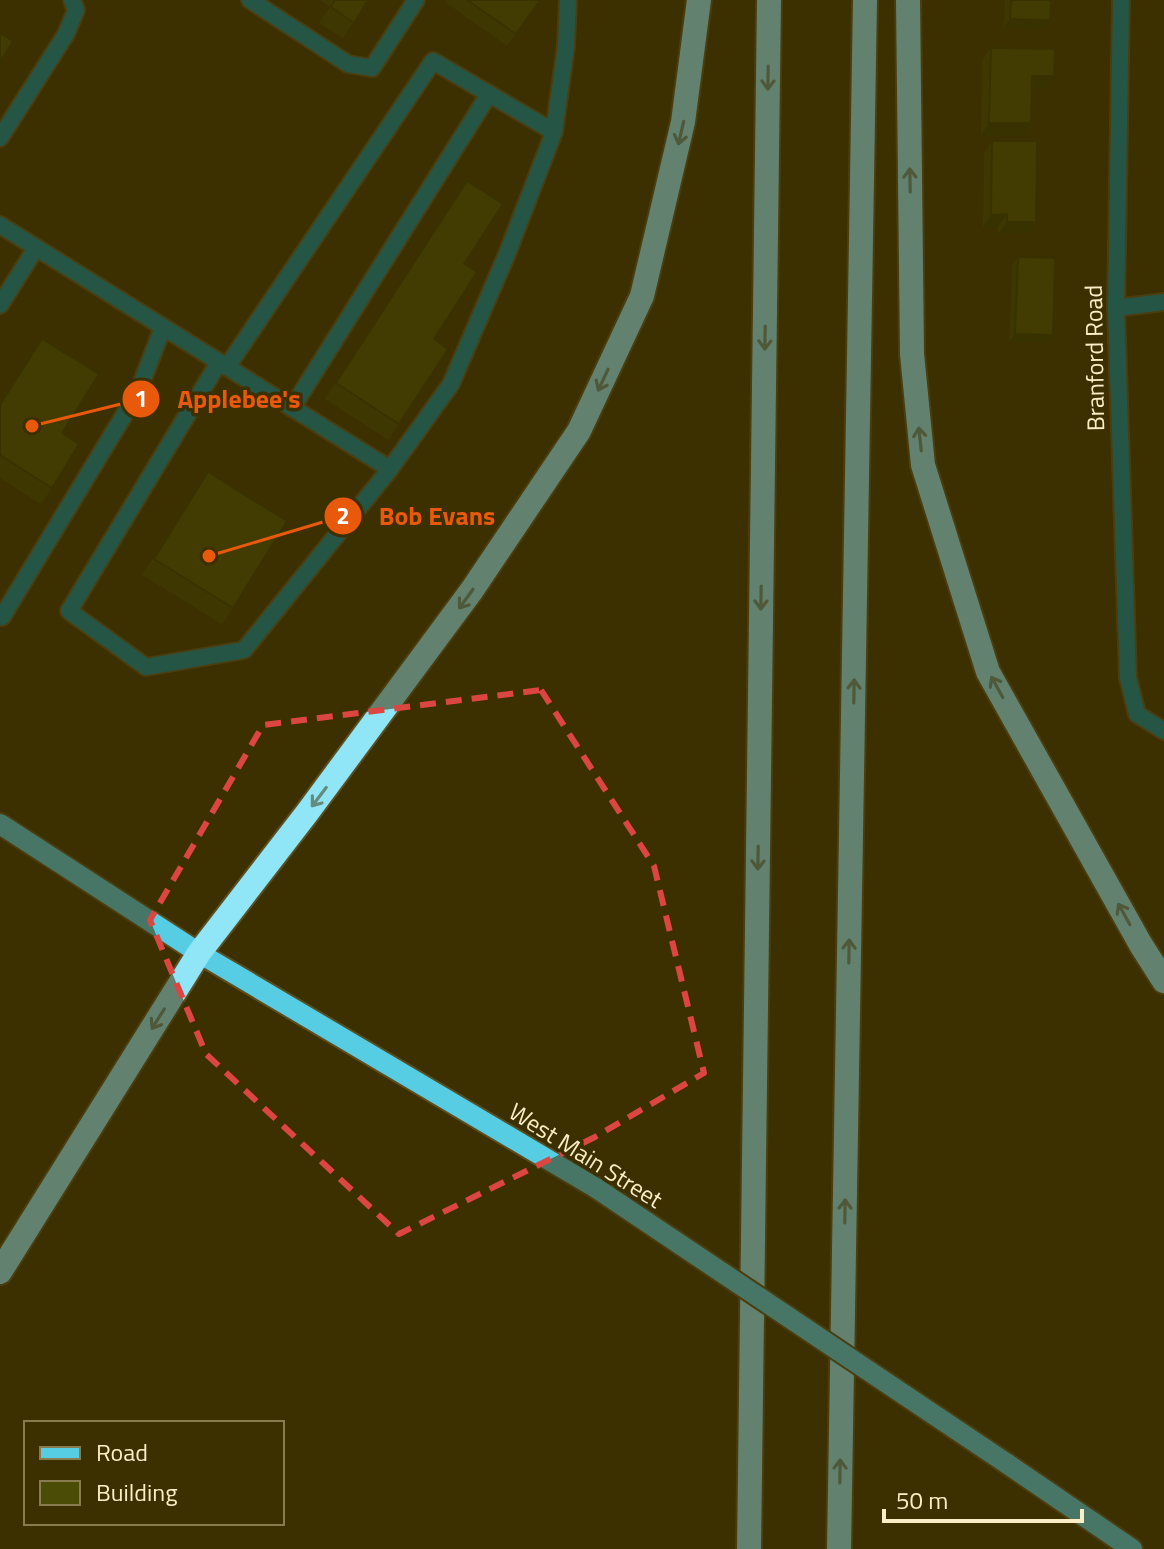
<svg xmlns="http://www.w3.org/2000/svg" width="1164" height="1549" font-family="'Titillium Web',sans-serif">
	<rect width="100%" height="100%" fill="#3c2f00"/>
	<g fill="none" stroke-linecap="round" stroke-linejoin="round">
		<defs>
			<g id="service">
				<path d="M250 0 348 64 372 68 416 0"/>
				<path d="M0 138 66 34 76 10 72 0"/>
				<path d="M0 225 390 469"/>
				<path d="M0 305 36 248"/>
				<path d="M219 362 69 611 146 667 244 650 390 469 451 384 507 254 554 132 566 46 568 0"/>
				<path d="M227 367 433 61 554 132"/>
				<path d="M292 408 489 94"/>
				<path d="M0 616 2 617 138 392 163 327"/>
			</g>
			<g id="minor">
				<path d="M1121 0 1116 308 1128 678 1137 714 1164 731"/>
				<path d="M1116 308 1164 302"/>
			</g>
			<g id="primary">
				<path d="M0 824 199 953 596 1188"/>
				<path d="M1006 1463 1132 1549"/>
			</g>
			<g id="motorway">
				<path d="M908 0 912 354 923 465 988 672 1141 945 1164 981"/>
				<path d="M0 1272 199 953 307 813 472 590 579 431 642 296 683 122 699 0"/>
				<path d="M749 1549 769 0"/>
				<path d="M839 1549 865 0"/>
			</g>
		</defs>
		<!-- service casing -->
		<use href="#service" stroke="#5b4e20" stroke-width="20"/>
		<!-- minor casing -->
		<use href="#minor" stroke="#5b4e20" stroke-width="20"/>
		<!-- primary casing -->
		<use href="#primary" stroke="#5b4e20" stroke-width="24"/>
		<!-- motorway casing -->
		<use href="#motorway" stroke="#5b4e20" stroke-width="28"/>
		<!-- service -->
		<use href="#service" stroke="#0a8497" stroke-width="16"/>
		<!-- minor -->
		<use href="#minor" stroke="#0a8497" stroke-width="16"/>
		<!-- primary -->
		<use href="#primary" stroke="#57cde3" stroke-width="20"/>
		<!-- motorway -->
		<use href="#motorway" stroke="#90e6f7" stroke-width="24"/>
		<defs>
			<path id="primary-bridge" d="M596 1188 1006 1463"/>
		</defs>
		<!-- primary-bridge casing -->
		<use href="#primary-bridge" stroke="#5b4e20" stroke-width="24" stroke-linecap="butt"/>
		<!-- primary-bridge -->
		<use href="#primary-bridge" stroke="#57cde3" stroke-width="20"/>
	</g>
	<!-- wall -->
	<g fill="#404205">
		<path d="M320 0H368L343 38 319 23 330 7Z"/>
		<path d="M447 0H540L507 46 445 2Z"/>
		<path d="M1005 0H1051L1044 29 1004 27Z"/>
		<path d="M991 48 1046 89 1031 88V123L1022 136 981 135 982 60Z"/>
		<path d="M992 141 1036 222 1028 234H998V227H983L984 153Z"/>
		<path d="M467 181 464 264 399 424 388 440 325 399Z"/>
		<path d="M1018 257 1047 343 1009 342 1012 266Z"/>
		<path d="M42 339 62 433 52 488 41 504 0 478V403Z"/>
		<path d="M208 472 233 608 222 624 142 575Z"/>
	</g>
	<!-- shaded-wall -->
	<g fill="#343604">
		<path d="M1010 19 1050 20 1044 29 1004 27Z"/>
		<path d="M1032 76H1054L1046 89 1023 88Z"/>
		<path d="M989 123H1031L1022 136 981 135Z"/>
		<path d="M1007 214 998 227H983L991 215Z"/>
		<path d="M1007 222H1036L1028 234H998Z"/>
		<path d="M1015 334 1053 335 1047 343 1009 342Z"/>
	</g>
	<!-- building -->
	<g fill="#4b4d06" stroke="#343604" stroke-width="2">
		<path d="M335 0H368L354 23 331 7Z"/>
		<path d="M467 0H540L516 34Z"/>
		<path d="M1011 0H1051L1050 20 1010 19Z"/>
		<path d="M0 33 13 41 0 62Z"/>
		<path d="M991 48 1055 49 1054 76H1032L1031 123H989Z"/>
		<path d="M992 141H1037L1036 222H1007V214L991 215Z"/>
		<path d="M467 181 503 204 464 264 477 272 434 339 448 349 399 424 336 383Z"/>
		<path d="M1018 257 1055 258 1053 335 1015 334Z"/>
		<path d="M42 339 99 374 62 433 79 444 52 488 0 455V405Z"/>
		<path d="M208 472 287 521 233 608 154 559Z"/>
	</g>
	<!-- one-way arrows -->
	<defs><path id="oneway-shaft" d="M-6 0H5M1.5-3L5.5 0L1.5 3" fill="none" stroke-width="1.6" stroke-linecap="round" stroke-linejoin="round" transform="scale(2)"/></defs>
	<g stroke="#668a7c">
		<use href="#oneway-shaft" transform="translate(768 78) rotate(91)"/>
		<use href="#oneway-shaft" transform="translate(681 133) rotate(103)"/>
		<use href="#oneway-shaft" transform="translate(910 180) rotate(-91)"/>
		<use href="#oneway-shaft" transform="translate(765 338) rotate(91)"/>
		<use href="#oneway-shaft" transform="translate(603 380) rotate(115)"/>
		<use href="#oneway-shaft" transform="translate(920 439) rotate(-96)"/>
		<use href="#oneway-shaft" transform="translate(761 598) rotate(91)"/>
		<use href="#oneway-shaft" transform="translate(466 599) rotate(126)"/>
		<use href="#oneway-shaft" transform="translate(997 687) rotate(-119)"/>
		<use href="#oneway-shaft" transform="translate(854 691) rotate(-89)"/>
		<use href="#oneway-shaft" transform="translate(319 797) rotate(127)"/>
		<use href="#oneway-shaft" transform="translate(758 858) rotate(91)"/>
		<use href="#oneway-shaft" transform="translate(1124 914) rotate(-119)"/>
		<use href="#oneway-shaft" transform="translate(849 951) rotate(-89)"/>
		<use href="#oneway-shaft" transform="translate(158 1019) rotate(122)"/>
		<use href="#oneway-shaft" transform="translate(845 1211) rotate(-89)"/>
		<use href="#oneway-shaft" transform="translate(840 1471) rotate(-89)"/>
	</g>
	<!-- marked area -->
	<path d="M0 0H1164V1549H0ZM541 690 654 866 704 1073 595 1137 399 1234 206 1054 150 920 263 725Z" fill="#3c2f00" fill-opacity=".55" fill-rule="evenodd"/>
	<path fill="none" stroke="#dc4640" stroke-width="6" stroke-dasharray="16 10" stroke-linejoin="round" d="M541 690 654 866 704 1073 595 1137 399 1234 206 1054 150 920 263 725Z"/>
	<g text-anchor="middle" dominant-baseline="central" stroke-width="7" stroke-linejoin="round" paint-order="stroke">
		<!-- street labels -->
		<g font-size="24" fill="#fbeec6" stroke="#3c2f00">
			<text transform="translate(1094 358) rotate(-91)">Branford Road</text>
			<text transform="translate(586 1155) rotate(32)">West Main Street</text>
		</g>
	</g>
	<!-- callouts -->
	<path fill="none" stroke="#e8590c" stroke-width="3" d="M32 426L141 399M209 556L343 516"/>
	<g fill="#e8590c" stroke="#3c2f00" stroke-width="3">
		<circle cx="32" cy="426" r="8"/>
		<circle cx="209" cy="556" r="8"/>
		<circle cx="141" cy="399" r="20"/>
		<circle cx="343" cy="516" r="20"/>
	</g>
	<g font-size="24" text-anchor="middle" font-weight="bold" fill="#fff">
		<text x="141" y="407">1</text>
		<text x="343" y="524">2</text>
	</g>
	<g font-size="26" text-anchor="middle" font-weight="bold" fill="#e8590c" stroke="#3c2f00" stroke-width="7" stroke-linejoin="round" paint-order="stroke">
		<text x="239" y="408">Applebee's</text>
		<text x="437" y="525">Bob Evans</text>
	</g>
	<!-- legend -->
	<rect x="24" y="1421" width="260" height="104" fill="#3c2f00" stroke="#887b4f" stroke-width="2"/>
	<rect x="40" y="1447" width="40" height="12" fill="#57cde3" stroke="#887b4f" stroke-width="2"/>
	<text x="96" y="1461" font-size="24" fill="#fbeec6">Road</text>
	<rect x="40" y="1481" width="40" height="24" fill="#4b4d06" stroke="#887b4f" stroke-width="2"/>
	<text x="96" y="1501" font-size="24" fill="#fbeec6">Building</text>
	<!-- scale -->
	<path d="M884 1509v12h198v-12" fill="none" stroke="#fbeec6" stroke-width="4"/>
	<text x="896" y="1509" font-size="24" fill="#fbeec6" stroke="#3c2f00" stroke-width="6" paint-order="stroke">50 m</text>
</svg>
